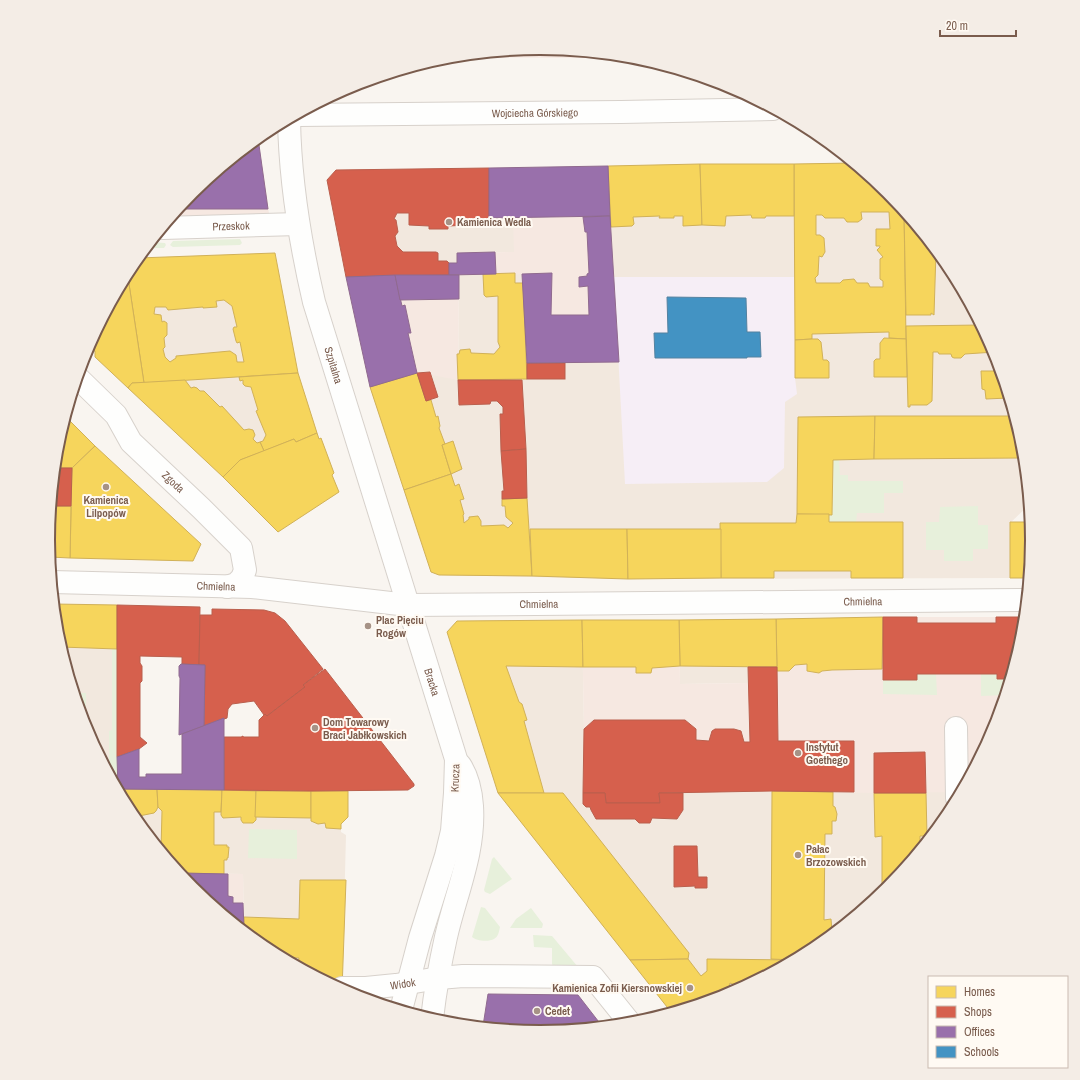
<svg xmlns="http://www.w3.org/2000/svg" width="1080" height="1080" font-family="'Archivo Narrow',sans-serif">
	<rect width="100%" height="100%" fill="#f9f5f0"/>
	<!-- residential -->
	<g fill="#f2e8de">
		<path d="M852 163 888 192 949 267 995 352 1023 444 1029 505 1010 523V578L628 579 439 575 431 572 370 387 417 373 430 372 458 380 459 275 522 274 610 216 514 218 515 252 457 253V263L346 277 327 180 336 170Z"/>
		<path d="M271 254 287 320 298 373 319 439 321 438 334 473 332 475 339 492 278 532 223 477 128 388 132 383 129 271 138 258Z"/>
		<path d="M54 604 117 605 118 789 85 728 57 636Z"/>
		<path d="M776 619 777 667 749 683 680 684 679 620Z"/>
		<path d="M582 620 584 729 583 793 772 791 960 792 949 814 888 888 813 949 728 995 671 1012 498 793 448 632 457 621Z"/>
		<path d="M118 789 348 791V817L341 824V832L346 835 342 990 298 966V958L282 957 266 949 244 930 243 874 180 873 131 813Z"/>
	</g>
	<!-- commercial -->
	<g fill="#f6e8e1">
		<path d="M540 48 590 53V58L450 57Z"/>
		<path d="M258 138 267 197 269 214 172 217 192 192Z"/>
		<path d="M610 216 619 362 527 363 522 274 459 275 458 380 431 375 430 372 417 373 370 387 346 277 457 263V253L514 252 513 218Z"/>
		<path d="M917 617H1024L1022 636 994 728 960 792 874 793 772 791 583 793 584 729 582 620H679L680 684 748 683V667H777L776 619Z"/>
		<path d="M180 873 243 874 244 930 192 888Z"/>
	</g>
	<!-- education -->
	<path fill="#f6eef6" d="M614 277H794L795 378 797 394 785 402 784 468 767 482 625 484Z"/>
	<!-- green -->
	<g fill="#e7f0db">
		<path d="M240 239 242 243 240 245 173 247 170 245 173 241Z"/>
		<path d="M151 242 165 243 166 245 164 248H146Z"/>
		<path d="M839 459 840 475H848V481H903V493H884V513H857L856 523 829 522V514H832L833 460Z"/>
		<path d="M978 506V525H988V549H973V561H944V550H926V522H939L940 507Z"/>
		<path d="M112 649H117L118 789 107 768H109V731L112 730Z"/>
		<path d="M981 673 997 674V679H1009L1005 695 981 696Z"/>
		<path d="M917 674H936L937 695 883 694V680H917Z"/>
		<path d="M75 693H86V729L85 728Z"/>
		<path d="M249 829 297 830V859L248 858Z"/>
		<path d="M494 857 512 879 490 894 485 892 484 890 492 859Z"/>
		<path d="M481 907 485 908 500 927C499 932 498 937 494 939 489 942 476 941 472 937Z"/>
		<path d="M531 908 543 924 542 928H510L516 919Z"/>
		<path d="M533 935 552 936 578 967 553 966 552 964V948L534 947Z"/>
	</g>
	<!-- homes -->
	<g fill="#f6d55c" stroke="#d1b158" fill-rule="evenodd">
		<path d="M852 163 888 192 904 212 906 339 889 338V332L812 334V339L795 340 794 164ZM861 212H889L890 229H876V246H880V247L877 250 883 257 880 259V279L883 281V287H870L868 283H857L854 279 843 280 840 283H816L815 278 818 275 819 256 822 257 825 252 824 238 820 235H816V215H822L825 218H844L847 222H858L862 219Z"/>
		<path d="M700 164 702 225 683 226V216H674V218H659L660 216 633 217 634 224 632 226 611 227 608 166Z"/>
		<path d="M700 164H794V216H766L765 218H752L751 215 726 216 725 226 702 225Z"/>
		<path d="M904 212 936 251 934 315 931 313V315H906Z"/>
		<path d="M275 253 298 373 144 383 129 284V271L138 258ZM224 300 232 306 237 327H234L233 329 236 341 237 343 240 342 244 362H237L236 355 230 351 176 356V358L170 362 165 357 163 349 165 347 164 338 167 335V323L164 321 162 322 161 315 154 314 155 307H166L168 310 203 307V308L217 307 216 301Z"/>
		<path d="M129 271V284L144 383H132L128 388 95 357V351H89L87 349Z"/>
		<path d="M515 273V283H523L527 379 458 380 457 354H459L460 350 470 349 471 353 494 354 500 347 498 342V296L486 297 484 295 483 274Z"/>
		<path d="M980 325 995 352 965 354 961 358H954L952 357 951 354H939L938 352H933L932 401 927 405H910V407H908L906 326Z"/>
		<path d="M884 338 906 339 907 377H874V361L876 359H880V343Z"/>
		<path d="M812 339H818L821 342 823 360H827L829 362V378H795V340Z"/>
		<path d="M995 353 1008 395V398L986 399 985 390 982 389 981 371H994Z"/>
		<path d="M298 373 317 433 296 442 294 439 264 451 260 442 263 441 266 435 256 411 258 410 251 387 245 386 243 384V380L240 381 239 377Z"/>
		<path d="M417 373 426 401 431 400 436 417 438 416 440 426 439 428 445 444 442 445 451 474 404 490 370 387Z"/>
		<path d="M185 380 191 388 194 387 197 388 200 391H204L220 407 222 406 244 430 249 429 253 430 255 435 253 439 257 443 260 442 264 451 240 460 223 477 128 388 132 383Z"/>
		<path d="M875 416 874 459 833 460 832 515 797 514 798 417Z"/>
		<path d="M875 416H1014L1023 444 1024 458 874 459Z"/>
		<path d="M66 417 95 446 72 468H55L58 444Z"/>
		<path d="M317 433 319 439 321 438 334 473 332 475 339 492 278 532 223 477 240 460 294 439 296 442Z"/>
		<path d="M453 441 462 469 451 474 442 445Z"/>
		<path d="M95 446 201 544 193 561 70 558 72 468Z"/>
		<path d="M451 474 455 486 459 484 464 499 460 500 464 514 463 515 464 523 469 519V517L478 516 481 521V526L504 525 508 528 513 523 506 517 505 506H502V499L527 498 532 576 439 575 431 572 404 490Z"/>
		<path d="M51 506H71L70 558 50 557 48 540Z"/>
		<path d="M797 514H829V522H903V578H851V571H774V578H721L720 523H796Z"/>
		<path d="M1010 522H1030L1032 540 1028 578H1010Z"/>
		<path d="M530 529H627L628 579 532 576Z"/>
		<path d="M627 529H721V578L628 579Z"/>
		<path d="M54 604 117 605V649L61 647 57 636Z"/>
		<path d="M883 617 882 669 832 670 822 671 819 673 807 671V664L795 665 789 671H777L776 619Z"/>
		<path d="M776 619 777 667 680 666 679 620Z"/>
		<path d="M582 620 583 667 506 666 519 702 522 704 527 720 524 721 544 793H498L447 632 457 621Z"/>
		<path d="M582 620H679L680 666 652 668 651 673H636V667H583Z"/>
		<path d="M118 789H157L158 807 156 811 154 813 139 816 134 815 130 812Z"/>
		<path d="M157 789 222 790 221 812H214V845H227V847H229L228 858H227V860H224V874L180 873 161 850 162 811 158 807Z"/>
		<path d="M222 790 256 791V820L253 823H243L241 820V817L223 818 221 815Z"/>
		<path d="M256 791H311V818L255 817Z"/>
		<path d="M311 791H348V817L341 824V829L326 828 325 823 318 824 311 821Z"/>
		<path d="M772 791 833 792V806L835 807 837 814 836 821H832V834H825L824 920 831 919 832 931 833 933 813 949 794 960 771 959Z"/>
		<path d="M498 793H563L689 953 688 959 630 960Z"/>
		<path d="M874 793H926L927 836H920V849L888 888 882 893V836L875 837Z"/>
		<path d="M300 880H346L342 990 298 966 299 958 282 957 266 949 244 930V917L299 919Z"/>
		<path d="M688 959 701 976 707 971V959L794 960 746 985H735L730 983 728 992 729 994 728 995 671 1012 630 960Z"/>
	</g>
	<!-- shops -->
	<g fill="#d6604d" stroke="#ba5f4d">
		<path d="M489 168V224L448 226V229H429V226L409 225V213H397L394 219 396 220 398 232 395 236 397 246 403 252H436L438 253V261H447L449 263V275L346 277 327 180 336 170Z"/>
		<rect x="527" y="363" width="38" height="16"/>
		<path d="M430 372 438 397 426 401 417 373Z"/>
		<path d="M458 380H522L526 449 501 451 500 414H503V407L497 401H491L490 404 459 405Z"/>
		<path d="M526 449 527 498 502 499V491H504L501 451Z"/>
		<path d="M55 468H72L71 506H51Z"/>
		<path d="M117 605 200 607 199 665 182 664V657L140 656V663L142 666V681L140 683V737L147 743 139 749 117 757Z"/>
		<path d="M212 609 264 610 275 613 285 621 323 669 303 685 305 687 267 716 265 714 264 715 254 701 232 704 228 709 227 718 204 726 205 665H199L200 615H212Z"/>
		<path d="M883 617H917V623H996V617H1024L1022 636 1009 679H997V674H917V680H883Z"/>
		<path d="M748 667H777L778 741H854V792L772 791 659 793 660 803H606L605 793H583L584 729 594 720H685L696 729V740L709 741 712 731 715 729H734L741 731 744 742H750Z"/>
		<path d="M325 669 414 784V786L408 790 311 791 224 790V737H242V736L244 737H259V720L265 714 267 716 305 687 303 685Z"/>
		<path d="M981 751H982L975 764V761Z"/>
		<path d="M925 752 926 793H874V753Z"/>
		<path d="M583 793H605L606 803H660L659 793H683V810L677 819 652 818 650 823H639L635 819H596L591 810 590 807H586L583 804Z"/>
		<path d="M674 846H697L698 877H707V888H695V886L674 887Z"/>
	</g>
	<!-- offices -->
	<g fill="#9970ab" stroke="#906a8f">
		<path d="M258 138 268 209H178L192 192Z"/>
		<path d="M608 166 610 216 489 218V168Z"/>
		<path d="M610 216 619 362 527 363 522 274 552 273 551 315H589L588 286 579 287V277L587 276V274L589 273 587 232H585L583 217Z"/>
		<path d="M495 252 496 274 449 275V263H457V253Z"/>
		<path d="M395 275 402 306 405 305 411 333H408L417 373 370 387 346 277Z"/>
		<path d="M395 275H459V299L400 300Z"/>
		<path d="M181 664 205 665 204 726 179 735 180 678 179 676V666Z"/>
		<path d="M224 718V790L118 789 117 757 139 749V777H146V774H182V734Z"/>
		<path d="M180 873 228 874V896L233 897V903H243L244 930 192 888Z"/>
		<path d="M488 994 578 995 602 1026 540 1032 483 1026Z"/>
	</g>
	<!-- schools -->
	<path fill="#4393c3" stroke="#5482a0" d="M667 297 746 298 747 332H760L761 357H747V358H655L654 333H668Z"/>
	<g fill="none" stroke-linecap="round" stroke-linejoin="round">
		<defs>
			<g id="minor">
				<path id="s1" d="M297 115 621 112 773 109"/>
				<path id="s2" d="M289 119C290 181 300 242 314 302L456 759 455 793 452 831 446 856 420 938 401 1010"/>
				<path id="s3" d="M163 228 298 224"/>
				<path id="s4" d="M78 378 116 415 131 442 201 508 241 548 245 570 242 578 236 584 227 587"/>
				<path id="s5" d="M52 582 252 587 408 605 1026 600"/>
				<path d="M956 728 957 798"/>
				<path id="s6" d="M342 988H366L396 985 439 978 463 976 593 977 630 1023"/>
				<path d="M432 1019C435 992 440 964 446 937 456 893 475 852 472 806 471 791 468 777 460 765"/>
			</g>
		</defs>
		<!-- minor casing -->
		<use href="#minor" stroke="#d7d1cb" stroke-width="24"/>
		<!-- minor -->
		<use href="#minor" stroke="#fefefd" stroke-width="22"/>
	</g>
	<!-- markers -->
	<g fill="#a69286" stroke="#fffaf3" stroke-width="1.5">
		<circle cx="449" cy="222" r="4"/>
		<circle cx="106" cy="487" r="4"/>
		<circle cx="368" cy="626" r="4"/>
		<circle cx="315" cy="728" r="4"/>
		<circle cx="798" cy="753" r="4"/>
		<circle cx="798" cy="855" r="4"/>
		<circle cx="690" cy="988" r="4"/>
		<circle cx="537" cy="1011" r="4"/>
	</g>
	<g text-anchor="middle" dominant-baseline="central" stroke-width="4" stroke-linejoin="round" paint-order="stroke">
		<!-- street labels -->
		<g font-size="11" fill="#7a5c4d" stroke="#fffaf3">
			<text stroke="none"><textPath href="#s1" startOffset="238">Wojciecha Górskiego</textPath></text>
			<text stroke="none"><textPath href="#s3" startOffset="68">Przeskok</textPath></text>
			<text stroke="none"><textPath href="#s2" startOffset="251">Szpitalna</textPath></text>
			<text stroke="none"><textPath href="#s4" startOffset="142">Zgoda</textPath></text>
			<text stroke="none"><textPath href="#s5" startOffset="164">Chmielna</textPath></text>
			<text stroke="none"><textPath href="#s5" startOffset="812">Chmielna</textPath></text>
			<text stroke="none"><textPath href="#s5" startOffset="488">Chmielna</textPath></text>
			<text stroke="none"><textPath href="#s2" startOffset="583">Bracka</textPath></text>
			<text transform="translate(455 778) rotate(-88)">Krucza</text>
			<text stroke="none"><textPath href="#s6" startOffset="61">Widok</textPath></text>
		</g>
		<!-- poi labels -->
		<g font-size="11" font-weight="bold" fill="#7a5c4d" stroke="#fffaf3" text-anchor="start">
			<text x="457" y="222">Kamienica Wedla</text>
			<text x="106" y="500" text-anchor="middle">Kamienica<tspan x="106" dy="13">Lilpopów</tspan></text>
			<text x="376" y="620">Plac Pięciu<tspan x="376" dy="13">Rogów</tspan></text>
			<text x="323" y="722">Dom Towarowy<tspan x="323" dy="13">Braci Jabłkowskich</tspan></text>
			<text x="806" y="747">Instytut<tspan x="806" dy="13">Goethego</tspan></text>
			<text x="806" y="849">Pałac<tspan x="806" dy="13">Brzozowskich</tspan></text>
			<text x="682" y="988" text-anchor="end">Kamienica Zofii Kiersnowskiej</text>
			<text x="545" y="1011">Cedet</text>
		</g>
	</g>
	<!-- crop -->
	<path d="M0 0H1080V1080H0ZM55 540a485 485 0 1 1 970 0a485 485 0 1 1-970 0Z" fill="#f4ede6" fill-rule="evenodd"/>
	<path fill="none" stroke="#7a5c4d" stroke-width="2" d="M55 540a485 485 0 1 1 970 0a485 485 0 1 1-970 0Z"/>
	<!-- legend -->
	<rect x="928" y="976" width="140" height="92" fill="#fffaf3" stroke="#cabbb1"/>
	<rect x="936" y="986" width="20" height="12" fill="#f6d55c" stroke="#cabbb1"/>
	<text x="964" y="996" font-size="12" fill="#7a5c4d">Homes</text>
	<rect x="936" y="1006" width="20" height="12" fill="#d6604d" stroke="#cabbb1"/>
	<text x="964" y="1016" font-size="12" fill="#7a5c4d">Shops</text>
	<rect x="936" y="1026" width="20" height="12" fill="#9970ab" stroke="#cabbb1"/>
	<text x="964" y="1036" font-size="12" fill="#7a5c4d">Offices</text>
	<rect x="936" y="1046" width="20" height="12" fill="#4393c3" stroke="#cabbb1"/>
	<text x="964" y="1056" font-size="12" fill="#7a5c4d">Schools</text>
	<!-- scale -->
	<path d="M940 30v6h76v-6" fill="none" stroke="#7a5c4d" stroke-width="2"/>
	<text x="946" y="30" font-size="12" fill="#7a5c4d" stroke="#fffaf3" stroke-width="3" paint-order="stroke">20 m</text>
</svg>
